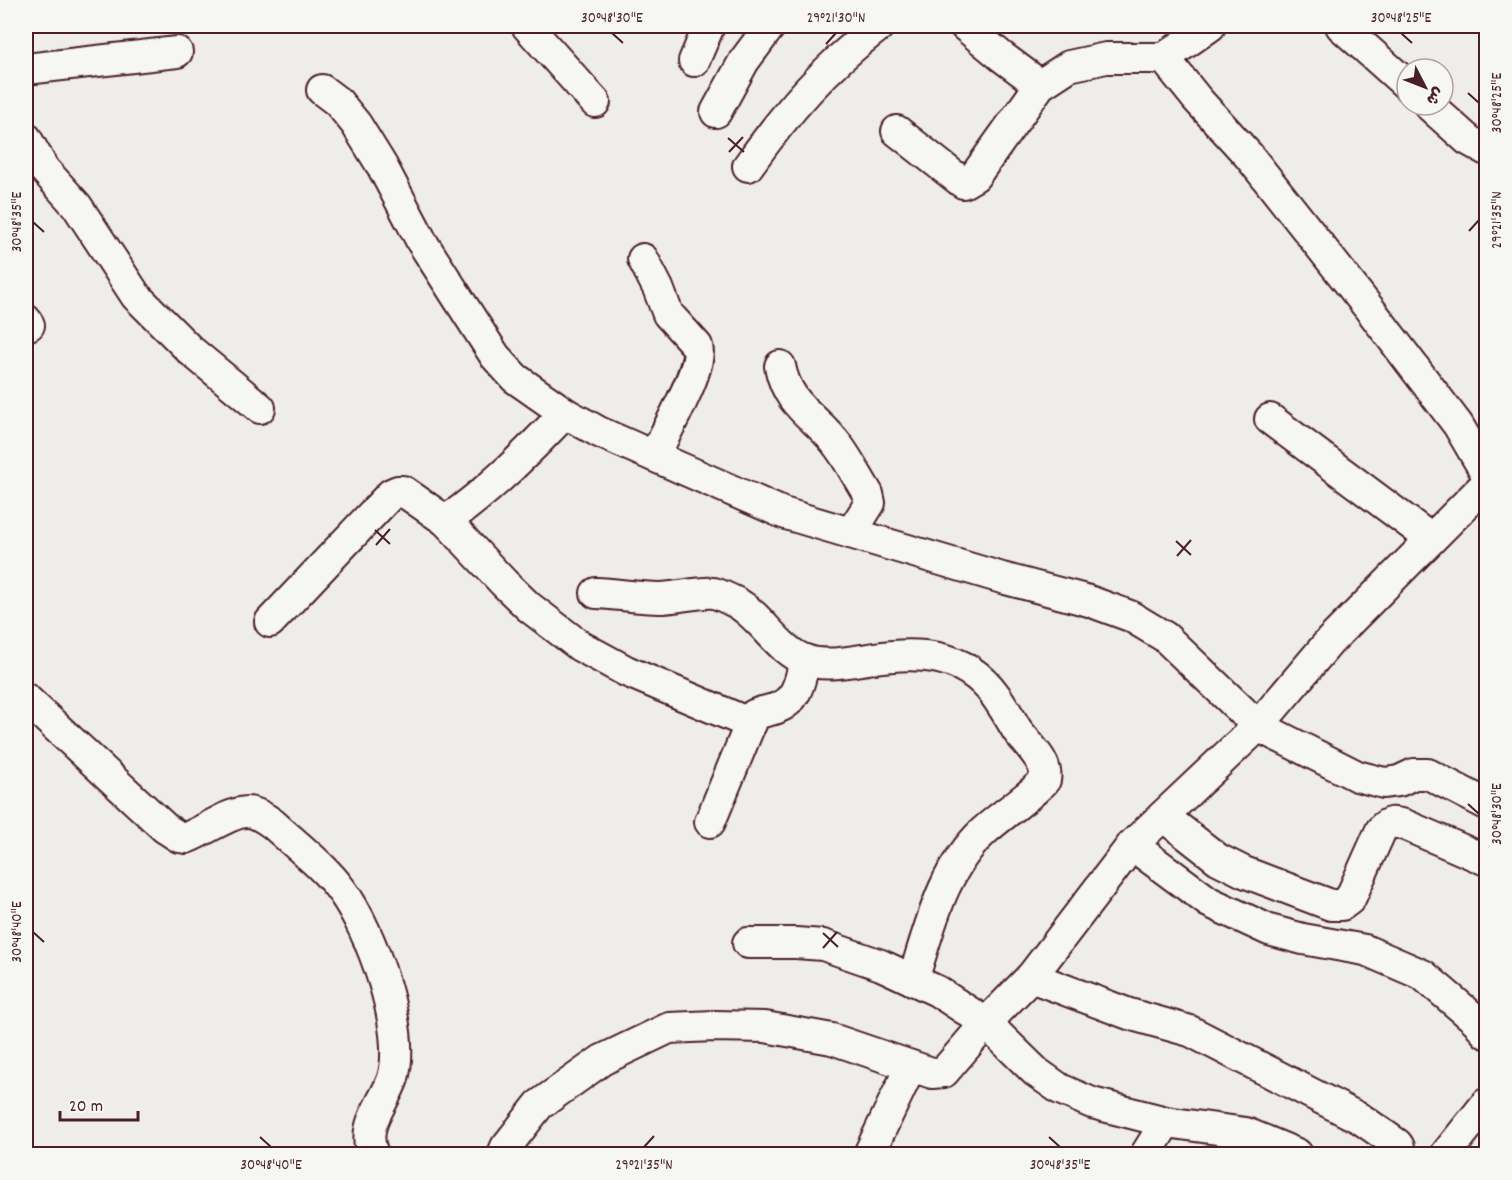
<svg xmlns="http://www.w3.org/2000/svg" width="1512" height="1180" font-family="Dekko,'Playpen Sans Arabic',sans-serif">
	<rect width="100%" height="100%" fill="#efedea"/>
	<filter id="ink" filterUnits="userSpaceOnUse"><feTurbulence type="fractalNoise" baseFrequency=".0167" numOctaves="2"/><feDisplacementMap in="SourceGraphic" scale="12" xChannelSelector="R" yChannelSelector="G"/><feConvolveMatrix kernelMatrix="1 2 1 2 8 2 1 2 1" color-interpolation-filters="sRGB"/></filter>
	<g filter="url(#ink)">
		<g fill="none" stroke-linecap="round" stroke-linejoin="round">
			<defs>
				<g id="minor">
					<path d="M527 26 595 102"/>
					<path d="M965 26 1001 56 1040 85"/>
					<path d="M1341 26 1407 85"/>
					<path d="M1164 58 1197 99 1249 156 1372 312 1458 425 1486 473"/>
					<path d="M694 61 709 26"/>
					<path d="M26 69 177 52"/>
					<path d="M322 90 338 102 356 124 382 166 422 242 495 356 515 378 565 413 599 432 783 513 1002 578 1089 601 1130 616 1165 637 1258 726 1357 776 1384 783 1399 781 1414 774H1428L1486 804"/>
					<path d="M1429 105 1468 140 1486 150"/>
					<path d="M716 112 744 61 770 26"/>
					<path d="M897 131 963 183 975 176 1040 85 1069 66 1106 58H1164L1210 26"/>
					<path d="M26 138 43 168 77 206 136 296 190 350 260 408"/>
					<path d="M748 166C787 111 825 67 879 26"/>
					<path d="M643 259 658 288 668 314 697 346C705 365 664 435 654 456"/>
					<path d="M26 320 29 325"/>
					<path d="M780 366C788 408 817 416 839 447 850 462 858 478 868 494L870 503 851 533"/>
					<path d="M1270 419 1431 539"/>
					<path d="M446 521C490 490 528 452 565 413"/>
					<path d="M596 593C618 594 639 598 660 598 675 598 702 591 714 593 721 595 729 599 735 602 761 615 778 651 805 660 824 667 848 662 868 659 916 651 964 652 995 695 1003 706 1010 718 1017 730 1027 744 1049 762 1045 780 1027 799 1004 813 984 831 942 870 930 927 913 980"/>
					<path d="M270 622 391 494 398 491H403L446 521 504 583 529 607 580 646 626 671 751 724"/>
					<path d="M26 699 165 828 179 837 186 838C203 832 230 812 247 812 256 812 266 819 273 824 295 844 325 867 342 891 371 930 407 1030 393 1078 385 1103 360 1126 373 1154"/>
					<path d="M1163 816 1218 859 1244 872 1331 905H1342L1350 899 1381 830C1389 820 1394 822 1405 825L1486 860"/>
					<path d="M710 822 754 715C761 711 770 711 777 708 798 700 800 680 805 660"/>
					<path d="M1132 845 1209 902 1269 930 1303 939 1365 950 1423 975 1477 1021 1486 1033"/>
					<path d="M748 943H796L823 945 881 965 937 991 986 1023 1036 1072 1060 1089 1092 1103 1166 1122 1246 1133 1297 1154"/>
					<path d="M1031 977 1129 1014 1190 1031 1361 1119 1397 1144 1399 1147 1398 1154"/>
					<path d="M503 1154 506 1147 539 1105 602 1060 669 1028 714 1026 765 1027 832 1039 932 1073 944 1072 986 1023 1031 977 1132 845 1258 726 1330 641 1486 484"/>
					<path d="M869 1154 911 1066"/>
					<path d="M1146 1154 1166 1122"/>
					<path d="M1446 1154 1486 1104"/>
				</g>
			</defs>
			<!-- minor casing -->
			<use href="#minor" stroke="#4a1f2b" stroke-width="34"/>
			<!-- minor -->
			<use href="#minor" stroke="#f6f6f2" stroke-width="30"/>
		</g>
	</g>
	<!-- ticks -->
	<path fill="none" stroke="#4a1f2b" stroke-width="2" d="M612 33 623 43M1401 33 1412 43M826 44 836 33M1468 93 1479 103M728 138 744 152M729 152 743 137M33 222 44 232M1469 231 1479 220M375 530 390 544M1176 541 1191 555M376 545 390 529M1177 556 1191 540M1468 804 1479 814M33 932 44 942M823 933 838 947M823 948 837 932M260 1137 271 1147M1049 1137 1060 1147M644 1147 654 1136"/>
	<!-- margin -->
	<rect width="1512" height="1180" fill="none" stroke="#f6f6f2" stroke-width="66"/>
	<!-- north arrow -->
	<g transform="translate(1425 87) rotate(132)"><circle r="28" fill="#f6f6f2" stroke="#b1a0a2" stroke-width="1.5"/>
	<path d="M0-4.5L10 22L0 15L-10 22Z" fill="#4a1f2b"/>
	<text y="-9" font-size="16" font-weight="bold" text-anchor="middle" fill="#4a1f2b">ش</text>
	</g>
	<!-- scale -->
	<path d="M60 1111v9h78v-9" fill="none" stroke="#4a1f2b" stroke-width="3"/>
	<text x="69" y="1111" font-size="18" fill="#4a1f2b" stroke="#f6f6f2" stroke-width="4.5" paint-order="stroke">20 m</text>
	<rect x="33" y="33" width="1446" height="1114" fill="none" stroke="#4a1f2b" stroke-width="2"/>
	<g font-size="15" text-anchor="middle" fill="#4a1f2b">
		<text x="612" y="22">30°48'30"E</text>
		<text x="836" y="22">29°21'30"N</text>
		<text x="1401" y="22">30°48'25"E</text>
		<text transform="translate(1496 103) rotate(-90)" y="5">30°48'25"E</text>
		<text transform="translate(1496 220) rotate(-90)" y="5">29°21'35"N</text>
		<text transform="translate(16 222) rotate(-90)" y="5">30°48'35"E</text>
		<text transform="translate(1496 814) rotate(-90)" y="5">30°48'30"E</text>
		<text transform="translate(16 932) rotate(-90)" y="5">30°48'40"E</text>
		<text x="271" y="1169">30°48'40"E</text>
		<text x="644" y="1169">29°21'35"N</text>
		<text x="1060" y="1169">30°48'35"E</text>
	</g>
</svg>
